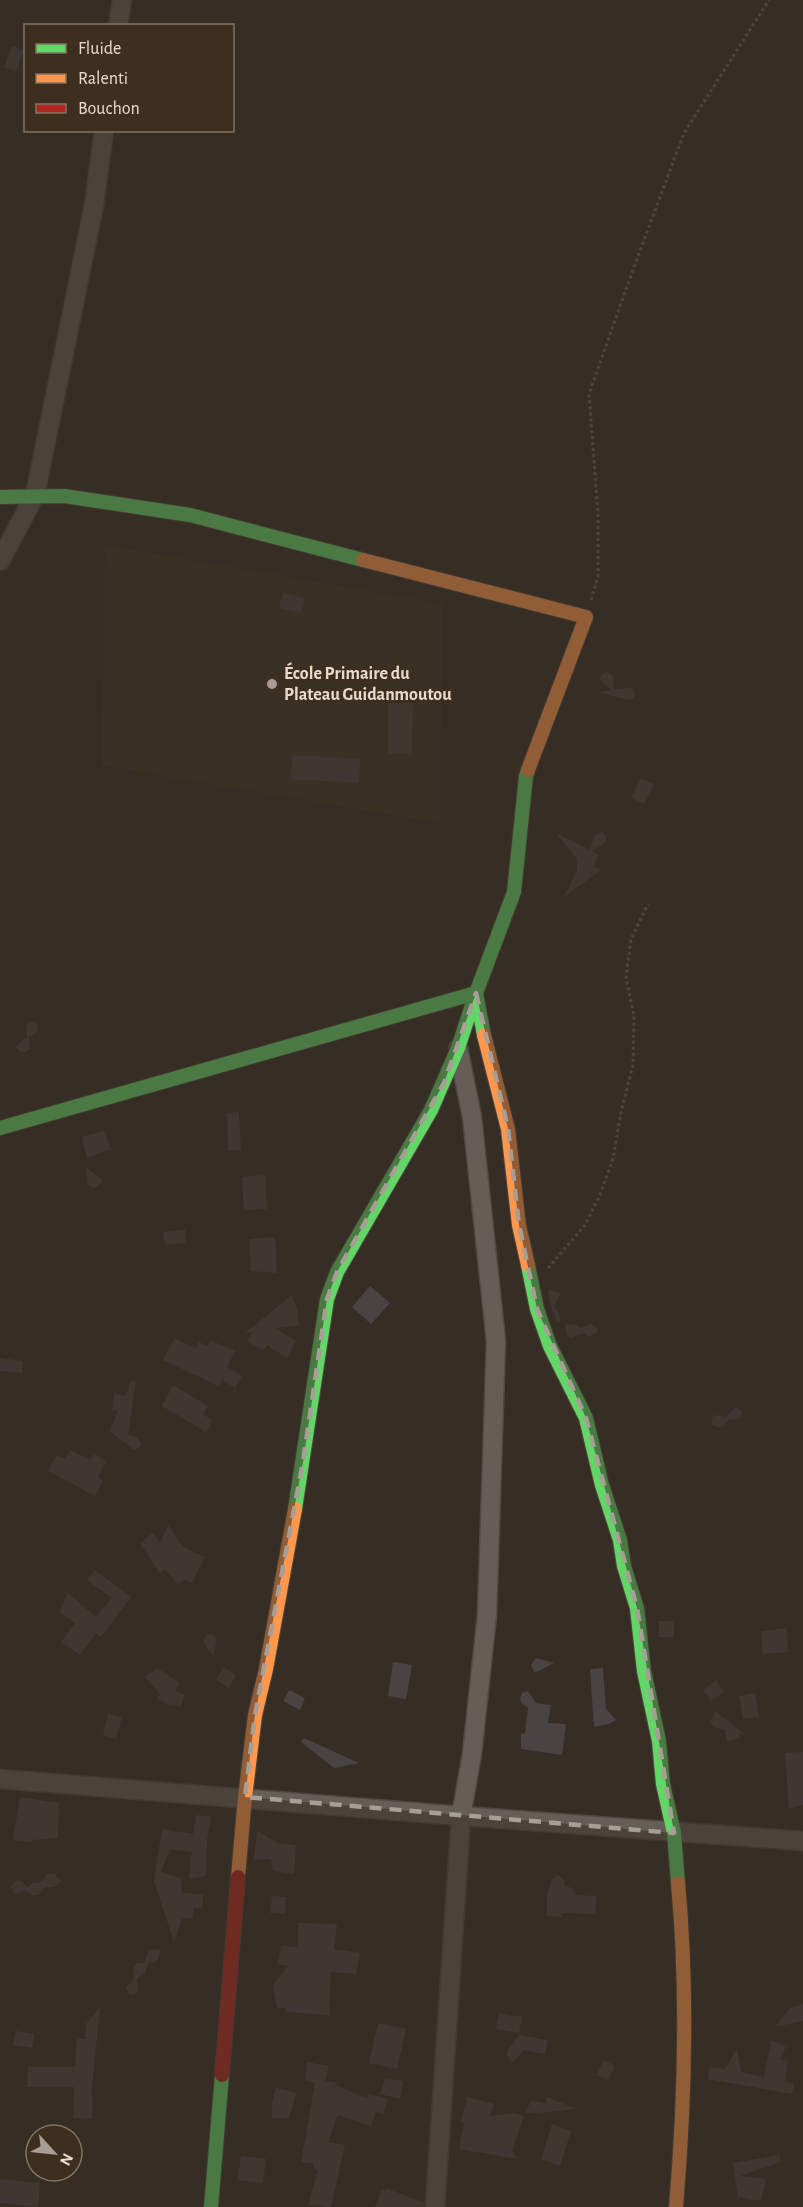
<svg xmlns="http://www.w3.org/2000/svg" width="803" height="2207" font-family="'Alegreya Sans',sans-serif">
	<rect width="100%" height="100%" fill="#362e25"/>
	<!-- education -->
	<path fill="#3f3727" d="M105 545 442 604 440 823 102 765Z"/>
	<!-- building -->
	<g fill="#4a4343">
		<path d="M12 46 24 51 15 71 4 67Z"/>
		<path d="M283 593 305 598 301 613 279 608Z"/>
		<path d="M607 671 613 676 614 689 632 688 635 695 632 699 628 700 598 692 611 690 600 680 601 675Z"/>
		<path d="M388 693H413L412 753 388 754Z"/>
		<path d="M292 755 360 759 359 783 291 779Z"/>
		<path d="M641 778 654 784 644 804 631 798Z"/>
		<path d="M602 832 606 837V842L592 851 599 855 593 866 601 870 564 897 577 870V859L556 833 590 850 594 836Z"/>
		<path d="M34 1021 38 1026V1031L29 1037 30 1049 26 1052H21L15 1047 27 1037 26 1025Z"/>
		<path d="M239 1112 241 1150 228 1151 227 1113Z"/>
		<path d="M104 1131 111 1149 87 1158 82 1137Z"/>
		<path d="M86 1168 103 1180 98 1186 93 1188 88 1185Z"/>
		<path d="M265 1175 267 1209 244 1210 242 1177Z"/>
		<path d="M185 1229 186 1243 165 1245 163 1232Z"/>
		<path d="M275 1237 277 1273 251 1271 249 1239Z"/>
		<path d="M370 1286 390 1303 371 1324 352 1307Z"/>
		<path d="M550 1290 561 1293 554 1306 559 1314 560 1322 557 1323 551 1307 548 1292Z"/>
		<path d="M292 1295 297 1308 299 1325 275 1328 296 1341 287 1358 267 1345 264 1350 247 1342 252 1332 245 1333Z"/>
		<path d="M574 1324 580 1328 592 1324 598 1329 596 1333 589 1337 583 1333 570 1338 566 1333 565 1325Z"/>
		<path d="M175 1338 195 1349 199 1342 207 1346 210 1340 235 1351 227 1367 242 1376 235 1388 222 1380 219 1386 163 1360Z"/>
		<path d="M0 1358 23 1361 22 1373 0 1371Z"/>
		<path d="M132 1380 136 1381 128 1435 137 1437 141 1444 139 1448 134 1450 106 1428 110 1430 118 1411 112 1410 114 1394 125 1396Z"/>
		<path d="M173 1385 208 1406 203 1414 213 1421 206 1432 162 1406Z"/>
		<path d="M736 1407 742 1412 740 1419 736 1420 729 1419 722 1428 712 1425V1418L715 1415 725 1417Z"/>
		<path d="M70 1450 91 1460 94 1454 106 1461 98 1477 103 1480 95 1496 48 1471 57 1455 65 1459Z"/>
		<path d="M168 1525 183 1547 205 1557 192 1583 185 1579 178 1584 165 1569 160 1573 140 1543 153 1533 160 1543Z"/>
		<path d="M95 1570 131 1597 101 1637 96 1633 80 1655 61 1642 75 1623 59 1612 68 1593 96 1617 112 1598 87 1580Z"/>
		<rect x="659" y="1621" width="15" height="16"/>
		<path d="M786 1628 788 1652 763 1654 761 1631Z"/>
		<path d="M208 1634 213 1635 217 1639 213 1656 204 1643V1638Z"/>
		<path d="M536 1658 554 1663 539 1671 534 1672 531 1665Z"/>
		<path d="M393 1662 412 1665 406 1699 388 1696Z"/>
		<path d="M223 1667 236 1675 229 1688 216 1680Z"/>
		<path d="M157 1668 180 1683 175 1691 185 1695 180 1707 173 1704 172 1706 157 1699 160 1694 145 1677Z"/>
		<path d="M603 1668 606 1709 616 1720 609 1724 594 1727 590 1669Z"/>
		<path d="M716 1680 724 1692 711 1701 703 1690Z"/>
		<path d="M289 1690 305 1698 300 1710 283 1701Z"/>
		<path d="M528 1691 536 1703 551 1705 548 1723 566 1724 562 1755 521 1749V1734L525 1733 528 1708 522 1703 520 1698 522 1693Z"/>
		<path d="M755 1693 759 1717 743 1719 739 1696Z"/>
		<path d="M715 1711 738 1729 745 1735 739 1733 740 1738 727 1741 725 1730 714 1727 710 1722Z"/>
		<path d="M108 1714 122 1717 116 1739 103 1735Z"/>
		<path d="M304 1738 359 1763 334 1768 301 1742Z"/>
		<path d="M803 1752V1805L789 1809 785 1753Z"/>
		<path d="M20 1797 59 1803 58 1838 32 1840V1842L13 1840Z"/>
		<path d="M196 1815 211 1817 207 1840 206 1876 189 1879 192 1852 170 1849 161 1872 181 1878 182 1893 203 1894V1908H193V1918L182 1919 174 1942 154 1881 162 1829 193 1834Z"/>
		<path d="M257 1831 278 1843 296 1845 294 1874 273 1871 271 1859 254 1860Z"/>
		<path d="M47 1874H54L62 1881 53 1887H45L38 1895H32L25 1890 17 1894 13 1893 12 1889 11 1886 16 1881H21L27 1887 33 1883 41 1882Z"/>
		<path d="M557 1875 563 1878 565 1886 572 1888 577 1895 596 1896 595 1914 562 1913V1917L547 1916V1895L552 1879Z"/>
		<path d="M272 1896 286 1897 285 1914 270 1913Z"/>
		<path d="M298 1923 337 1924 334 1949 360 1953 356 1974 331 1972 329 2015 286 2012V2008H277L273 1985 288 1966 278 1964 281 1946 298 1947Z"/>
		<path d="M161 1949 158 1960 154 1963H148L145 1973 137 1979 138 1991 134 1995 129 1994 126 1988 134 1979 133 1967 137 1963H144L149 1950Z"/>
		<path d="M803 2004V2021L775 2027 790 2008Z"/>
		<path d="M100 2007 91 2097H93L92 2119 73 2118 74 2087H27L28 2067H75L77 2039H85L86 2024Z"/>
		<path d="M499 2013 522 2017 519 2033 496 2029Z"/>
		<path d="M378 2023 406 2029 397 2069 369 2063Z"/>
		<path d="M16 2031 34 2034 32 2048 13 2045Z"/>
		<path d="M519 2035 548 2040 545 2054 524 2050 514 2061 510 2060 507 2056V2051Z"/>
		<path d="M771 2040 786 2047 780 2059 788 2061 785 2082 794 2084 792 2094 708 2079 709 2067 725 2069 737 2049 741 2072 764 2077Z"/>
		<path d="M604 2060 615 2066 608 2080 596 2075Z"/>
		<path d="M307 2062 329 2066 325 2081 337 2083 336 2085 367 2099 369 2094 388 2099 383 2114 376 2112 371 2126 338 2115 328 2142 345 2145 331 2207 308 2205 318 2170 313 2168 314 2164 301 2162 315 2083 305 2081Z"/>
		<path d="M385 2079 403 2081 400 2099 380 2094Z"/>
		<path d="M276 2088 296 2093 289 2118H272V2103Z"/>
		<path d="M467 2097 494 2104 490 2116 513 2113 524 2116 512 2150 517 2159 459 2149 464 2124 461 2122Z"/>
		<path d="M547 2097 577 2109 525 2114 531 2100 546 2103Z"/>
		<path d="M552 2124 571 2131 560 2166 541 2159Z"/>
		<path d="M780 2155 781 2162 740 2176 766 2179 761 2201 738 2197 733 2163Z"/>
		<path d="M241 2156 266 2159 263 2183 238 2180Z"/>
		<path d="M0 2179 40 2183 38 2207 0 2203Z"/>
		<path d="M386 2188 424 2203V2207H375L382 2189 385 2191Z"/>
	</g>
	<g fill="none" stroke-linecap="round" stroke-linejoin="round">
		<defs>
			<g id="street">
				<path d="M118 26 122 0"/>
				<path d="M0 561 35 495 94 205 104 130"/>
				<path d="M0 1779 461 1816 803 1841"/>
				<path d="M435 2207 461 1816 472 1754 487 1615 496 1341 472 1117 458 1048"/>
			</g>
			<g id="fast">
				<path d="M0 497 64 496 190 515 363 560"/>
				<path d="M0 1128 476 993 484 1035"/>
				<path d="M528 1265 537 1309 550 1346 586 1418 602 1485 620 1540 624 1566 637 1608 644 1671 659 1741 663 1784 674 1833 678 1883"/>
				<path d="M295 1509 327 1299 337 1272 431 1110 458 1048 476 993 514 892 526 776 528 770"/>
				<path d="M211 2207 222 2075"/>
			</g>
			<g id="slow">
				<path d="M363 560 586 617 528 770"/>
				<path d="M484 1035 508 1129 519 1225 528 1265"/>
				<path d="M238 1877 245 1797 255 1715 266 1669 295 1509"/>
				<path d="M676 2207C685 2100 688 1990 678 1883"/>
			</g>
			<path id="jam" d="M222 2075 238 1877"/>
		</defs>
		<!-- street casing -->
		<use href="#street" stroke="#514941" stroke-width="21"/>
		<!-- fast casing -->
		<use href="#fast" stroke="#514941" stroke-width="16"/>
		<!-- slow casing -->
		<use href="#slow" stroke="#514941" stroke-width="16"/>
		<!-- jam casing -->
		<use href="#jam" stroke="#514941" stroke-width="16"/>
		<!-- path -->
		<g stroke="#69635c" stroke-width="3" stroke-dasharray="3 3" stroke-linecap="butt">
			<path d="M591 600 598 576V515L589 394 634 267 684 133 769 0"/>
			<path d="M548 1268 585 1225 600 1195 613 1159 621 1112 633 1065 634 1016 626 978 631 939 648 904"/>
		</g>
		<!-- street -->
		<use href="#street" stroke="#655e56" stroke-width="18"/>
		<!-- fast -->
		<use href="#fast" stroke="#63d668" stroke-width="14"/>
		<!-- slow -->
		<use href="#slow" stroke="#ff974d" stroke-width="14"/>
		<!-- jam -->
		<use href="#jam" stroke="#b3261e" stroke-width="14"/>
	</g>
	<!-- marked area -->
	<path d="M0 0H803V2207H0ZM476 993 508 1129 519 1225 537 1309 586 1418 637 1608 674 1833 245 1797 255 1715 303 1462 327 1299 337 1272 444 1083Z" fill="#362e25" fill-opacity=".55" fill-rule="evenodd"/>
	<path fill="none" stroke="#a99e95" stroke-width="4.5" stroke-dasharray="12 8" stroke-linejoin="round" d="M476 993 508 1129 519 1225 537 1309 586 1418 637 1608 674 1833 245 1797 255 1715 303 1462 327 1299 337 1272 444 1083Z"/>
	<!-- markers -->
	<circle fill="#a99e95" stroke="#3e2e1d" stroke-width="2" cx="272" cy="684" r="6"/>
	<g text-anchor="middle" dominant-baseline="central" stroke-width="6" stroke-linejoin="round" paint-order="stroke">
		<!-- poi labels -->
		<g font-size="18" font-weight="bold" fill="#e7dbd1" stroke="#3e2e1d" text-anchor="start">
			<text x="284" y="674">École Primaire du<tspan x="284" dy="21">Plateau Guidanmoutou</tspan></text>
		</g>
	</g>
	<!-- legend -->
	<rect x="24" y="24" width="210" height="108" fill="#3e2e1d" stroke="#827365" stroke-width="1.5"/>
	<rect x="36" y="44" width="30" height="9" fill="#63d668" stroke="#827365" stroke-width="1.5"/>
	<text x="78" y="54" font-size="18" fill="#e7dbd1">Fluide</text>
	<rect x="36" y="74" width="30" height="9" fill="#ff974d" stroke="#827365" stroke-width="1.5"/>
	<text x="78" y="84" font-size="18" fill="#e7dbd1">Ralenti</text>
	<rect x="36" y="104" width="30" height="9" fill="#b3261e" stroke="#827365" stroke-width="1.5"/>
	<text x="78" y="114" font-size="18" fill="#e7dbd1">Bouchon</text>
	<!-- north arrow -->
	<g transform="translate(54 2153) rotate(117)"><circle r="28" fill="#3e2e1d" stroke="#827365" stroke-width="1.5"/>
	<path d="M0-4.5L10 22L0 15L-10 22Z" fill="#a99e95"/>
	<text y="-9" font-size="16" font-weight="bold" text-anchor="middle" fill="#e7dbd1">N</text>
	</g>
</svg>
